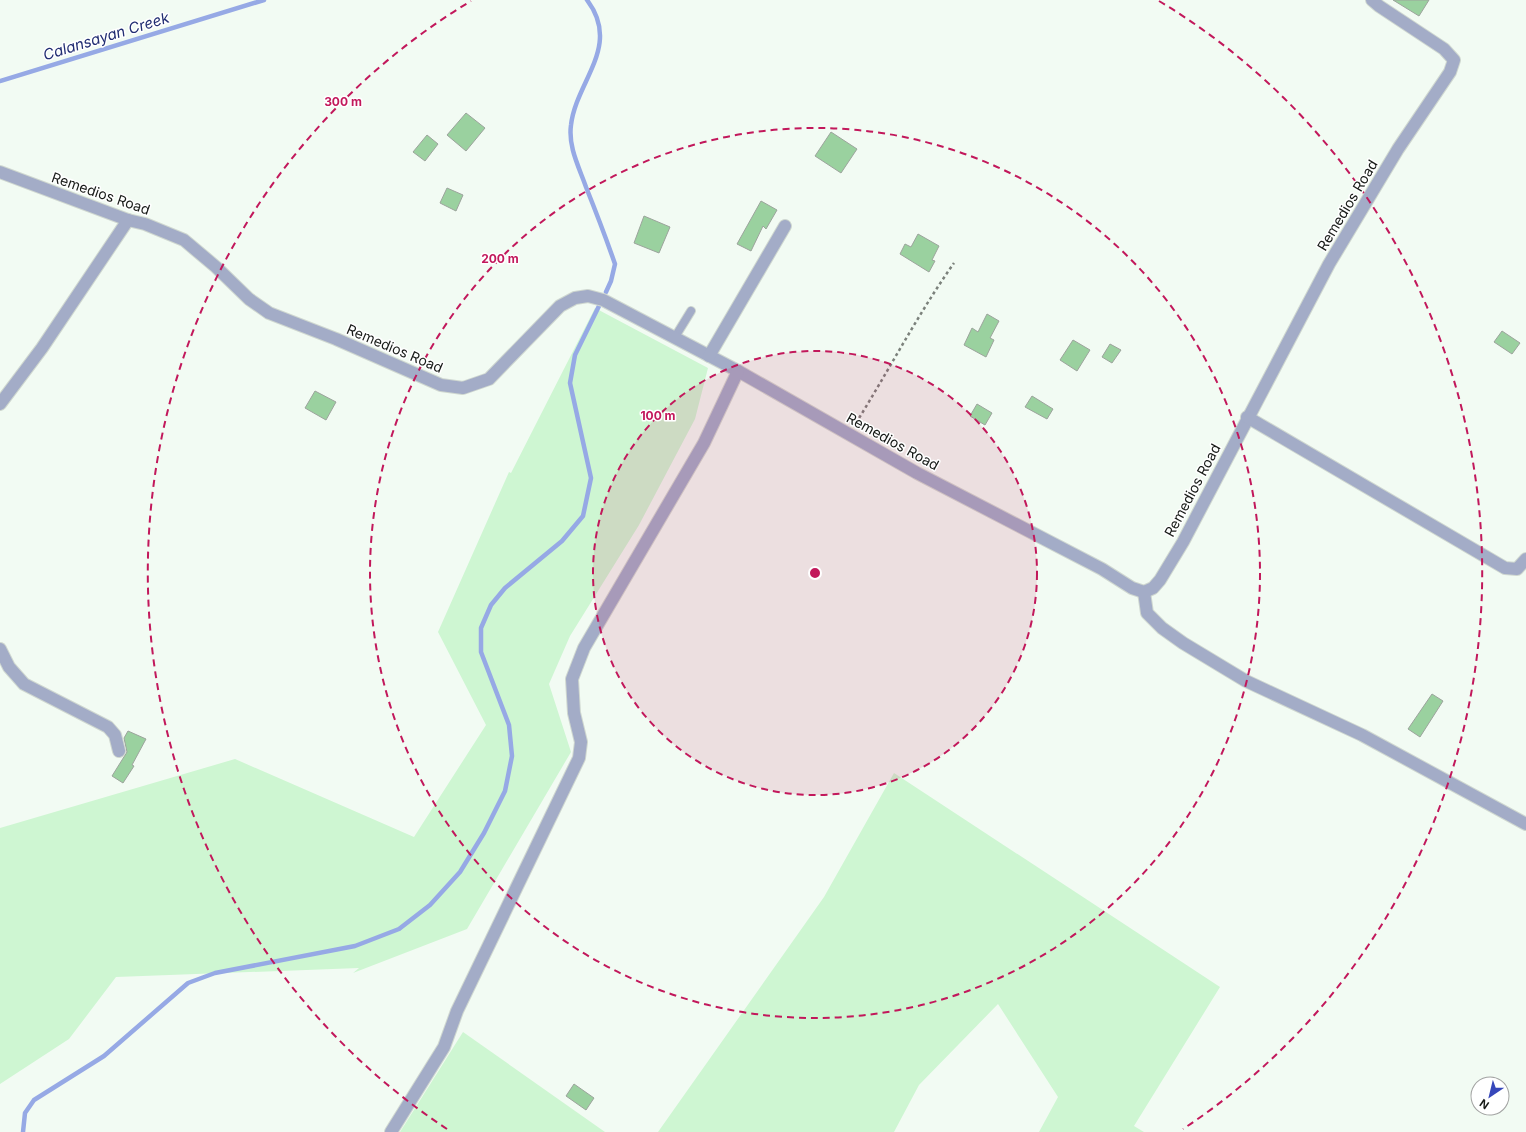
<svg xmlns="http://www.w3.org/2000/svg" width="1526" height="1132" font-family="Inter,sans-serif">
	<rect width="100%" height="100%" fill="#f2fbf3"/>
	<!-- green -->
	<g fill="#cef6d2">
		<path d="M595 308 708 368 695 419 639 525 570 636 549 684 571 752 467 929 353 973 359 968 116 977 69 1039 0 1084V828L235 759 414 837 486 725 438 632 509 472 511 473Z"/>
		<path d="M894 773 1220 987 1134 1126 1144 1132H1039L1058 1097 998 1004 919 1085 894 1132H658L824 897Z"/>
		<path d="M463 1032 605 1132H400Z"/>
	</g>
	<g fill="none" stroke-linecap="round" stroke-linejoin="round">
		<!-- stream -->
		<g stroke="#96a9e5" stroke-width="4.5">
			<path d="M587 0C622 46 576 81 571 125 568 147 579 167 586 187 596 212 606 238 615 264L611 281 606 292"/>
			<path d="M0 81 264 0"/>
			<path d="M23 1132 25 1113 34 1100 104 1056 188 983 215 973 355 946 399 929 430 905 460 872 484 833 505 791 512 756 509 725 481 652V628L491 605 505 588 562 541 583 516 591 478 570 383 575 355 599 306"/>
		</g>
	</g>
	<!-- building -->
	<g fill="#9ad19f" stroke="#9ca49c">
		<path d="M1393 0H1429L1419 16Z"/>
		<path d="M466 113 485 128 466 151 447 135Z"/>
		<path d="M831 132 857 149 841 173 815 156Z"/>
		<path d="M427 135 438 144 425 161 413 152Z"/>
		<path d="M447 188 463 195 456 211 440 203Z"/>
		<path d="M761 201 777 210 766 229 763 226 751 251 737 244Z"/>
		<path d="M644 216 670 227 659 253 634 243Z"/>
		<path d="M918 234 939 246 932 260 935 261 929 272 900 254 905 244 911 247Z"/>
		<path d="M987 314 999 321 990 338 994 340 986 357 964 345 972 328 978 332Z"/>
		<path d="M1502 331 1520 343 1512 354 1494 342Z"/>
		<path d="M1073 340 1090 350 1077 371 1060 360Z"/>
		<path d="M1110 344 1121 350 1112 363 1102 357Z"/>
		<path d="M315 391 336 402 326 420 305 408Z"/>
		<path d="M1032 396 1053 409 1047 419 1025 407Z"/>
		<path d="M977 404 992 413 985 425 970 416Z"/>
		<path d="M1432 694 1443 701 1420 737 1408 729Z"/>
		<path d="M128 731 146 739 132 765 134 766 123 783 112 776 127 752 124 738Z"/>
		<path d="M574 1084 594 1098 586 1110 566 1096Z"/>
	</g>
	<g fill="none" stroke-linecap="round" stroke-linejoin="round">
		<defs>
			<path id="lane" d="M675 337 691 311"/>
			<g id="street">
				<path d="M0 172 128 220 145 224 184 240 216 267 249 299 269 313 336 339 441 385 463 388 489 379 560 306 575 298 588 296 603 300 738 371 917 473 1102 569 1132 588 1144 592 1153 588 1160 580 1183 542 1329 264 1398 149 1450 72 1454 60 1444 49 1379 6 1372 0"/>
				<path d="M709 356 785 226"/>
				<path d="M0 404 42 348 128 220"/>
				<path d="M1247 417 1505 568 1517 569 1526 559"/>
				<path d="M1144 592 1147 613 1162 628 1183 643 1246 681 1362 735 1526 824"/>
				<path d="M0 649 9 667 24 684 108 727 115 735 119 751"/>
				<path d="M391 1132 444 1047 457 1011 579 758 581 742 574 713 572 679 584 648 704 443 738 371"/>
			</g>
		</defs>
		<!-- lane casing -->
		<use href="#lane" stroke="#cfd7d0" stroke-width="10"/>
		<!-- street casing -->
		<use href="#street" stroke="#cfd7d0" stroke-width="14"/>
		<!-- path -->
		<path stroke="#7b817b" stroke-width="2.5" stroke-dasharray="3 3" stroke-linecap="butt" d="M856 423C889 370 918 314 954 263"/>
		<!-- lane -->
		<use href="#lane" stroke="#a3acc7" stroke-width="8"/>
		<!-- street -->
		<use href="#street" stroke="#a3acc7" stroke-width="12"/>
	</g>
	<!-- distance rings -->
	<circle cx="815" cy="573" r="222" fill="#c2185b" fill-opacity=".12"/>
	<g fill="none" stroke="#c2185b" stroke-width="2" stroke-dasharray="7 5">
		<circle cx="815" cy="573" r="222"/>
		<circle cx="815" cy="573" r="445"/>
		<path d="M447 1129A667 667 0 0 1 471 1M1159 1A667 667 0 0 1 1183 1129"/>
	</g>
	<g text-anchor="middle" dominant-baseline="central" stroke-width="3" stroke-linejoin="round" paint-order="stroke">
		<!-- street labels -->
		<g font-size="14" fill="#171a17" stroke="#fff">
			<text transform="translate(101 193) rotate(19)">Remedios Road</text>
			<text transform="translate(1347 205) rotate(-59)">Remedios Road</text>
			<text transform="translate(395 348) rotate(23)">Remedios Road</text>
			<text transform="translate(893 441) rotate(29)">Remedios Road</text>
			<text transform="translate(1192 490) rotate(-62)">Remedios Road</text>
		</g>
		<!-- water labels -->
		<g font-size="15" font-style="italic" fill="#212d72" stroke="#fff">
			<text transform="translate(106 36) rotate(-17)">Calansayan Creek</text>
		</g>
	</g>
	<circle cx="815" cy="573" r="6" fill="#c2185b" stroke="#fff" stroke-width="2"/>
	<g font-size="12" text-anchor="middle" font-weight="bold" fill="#c2185b" stroke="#fff" stroke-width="3" stroke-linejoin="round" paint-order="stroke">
		<text x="343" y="106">300 m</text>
		<text x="500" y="263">200 m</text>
		<text x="658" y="420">100 m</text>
	</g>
	<!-- north arrow -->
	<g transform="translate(1490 1096) rotate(215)"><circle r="19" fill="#ffffff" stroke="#a2a3a2"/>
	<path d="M0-3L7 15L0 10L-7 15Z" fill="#3647ba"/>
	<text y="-6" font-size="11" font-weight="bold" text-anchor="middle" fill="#171a17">N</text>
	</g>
</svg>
